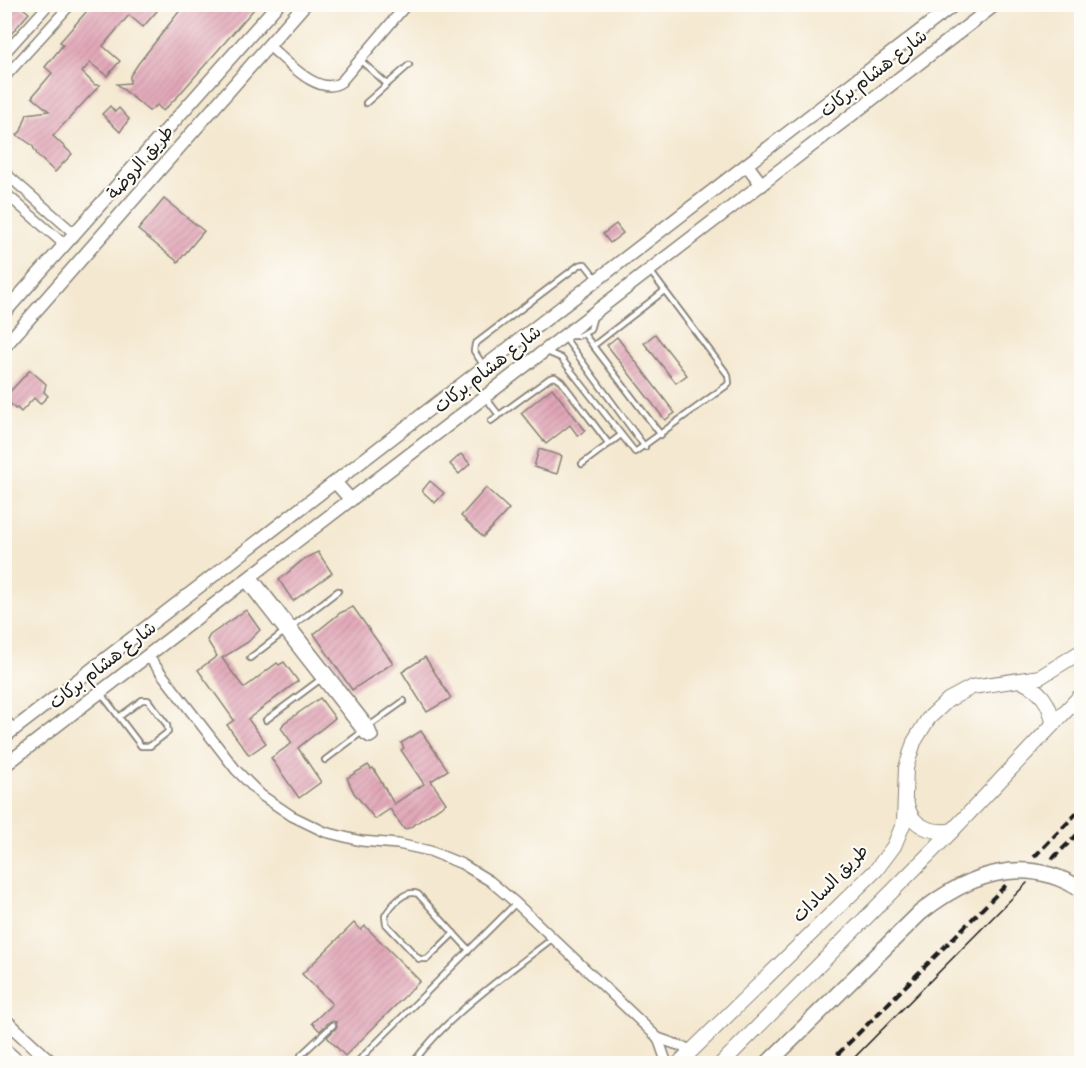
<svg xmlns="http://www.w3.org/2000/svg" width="1086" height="1068" font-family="Dekko,'Playpen Sans Arabic',sans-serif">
	<defs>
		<pattern id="building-hatch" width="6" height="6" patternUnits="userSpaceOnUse" patternTransform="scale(1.5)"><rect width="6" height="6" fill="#e1a6b7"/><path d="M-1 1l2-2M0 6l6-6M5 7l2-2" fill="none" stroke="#c08e9d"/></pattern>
	</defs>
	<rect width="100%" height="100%" fill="#fdfcf7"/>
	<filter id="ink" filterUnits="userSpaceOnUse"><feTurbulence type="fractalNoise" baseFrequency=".0167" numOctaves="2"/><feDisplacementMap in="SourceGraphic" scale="12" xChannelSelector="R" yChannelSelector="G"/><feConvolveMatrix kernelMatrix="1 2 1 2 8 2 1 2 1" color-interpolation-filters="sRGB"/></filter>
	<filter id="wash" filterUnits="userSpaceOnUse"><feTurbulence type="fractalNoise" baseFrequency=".008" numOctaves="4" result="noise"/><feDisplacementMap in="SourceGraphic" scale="24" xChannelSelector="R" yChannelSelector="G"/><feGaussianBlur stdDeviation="1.35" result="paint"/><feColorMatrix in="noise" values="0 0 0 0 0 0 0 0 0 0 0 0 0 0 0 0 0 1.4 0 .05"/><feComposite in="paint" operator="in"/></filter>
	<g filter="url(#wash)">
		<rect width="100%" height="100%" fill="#f4e8d0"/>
		<g id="blocks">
			<!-- building -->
			<g fill="url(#building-hatch)">
				<path d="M4 4H18L29 13 4 42Z"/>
				<path d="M93 4H150L157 11 143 27 129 15 103 46 120 61 107 76 90 63 82 72 95 85H100L53 136 72 154 55 172 38 156 32 145 17 135 21 131 27 114 49 111 32 97 52 73 45 67 63 45 60 42Z"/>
				<path d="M185 4H249L254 9 178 96 163 111 157 105 149 111 117 84 130 83V76L138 64Z"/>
				<path d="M110 106 115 112 119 108 129 119 120 132 102 114Z"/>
				<path d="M164 199 204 231 178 262 138 230Z"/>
				<path d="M616 224 623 233 610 243 603 234Z"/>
				<path d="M655 334 687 375 676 383 644 343Z"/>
				<path d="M617 337 675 413 665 420 607 345Z"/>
				<path d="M30 370 46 384 44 392 48 396 40 404 34 398 21 412 17 408 15 409 5 397Z"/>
				<path d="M552 388 585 430 578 436 570 425 546 444 521 413Z"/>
				<path d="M539 449 562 456 557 474 534 467Z"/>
				<path d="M461 454 470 464 459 474 450 464Z"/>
				<path d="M430 481 444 493 435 503 422 491Z"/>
				<path d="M486 488 509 509 483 537 461 516Z"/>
				<path d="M318 552 332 573 293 601 279 580 304 559Z"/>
				<path d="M353 607 393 663 352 690 314 634 340 613Z"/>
				<path d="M246 610 260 630 248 642 222 658 235 676 244 688 277 663 279 665 284 662 298 681 248 719 266 743 249 755 227 725 234 720 198 670 217 656 207 640 210 635Z"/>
				<path d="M425 657 451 698 427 712 402 672Z"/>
				<path d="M320 698 335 718 298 748 321 782 299 798 271 758 292 743 281 728 284 723Z"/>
				<path d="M421 731 448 770 431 781 446 803 409 828 404 829 390 809 375 819 354 793 347 778 368 765 371 769 373 768 394 804 424 784 401 750 404 748 401 743Z"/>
				<path d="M354 923 361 930 365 926 420 981 345 1056 327 1037 337 1027 336 1022 330 1021 320 1031 312 1023 332 1004 302 974Z"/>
			</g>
		</g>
	</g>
	<g filter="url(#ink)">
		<use href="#blocks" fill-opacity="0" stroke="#888276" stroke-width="1.5"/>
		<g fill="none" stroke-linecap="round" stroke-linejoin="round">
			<defs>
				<g id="service">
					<path d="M360 60 387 84"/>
					<path d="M366 103 409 65"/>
					<path d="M584 334 661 435"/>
					<path d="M568 336H578L590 330 594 316"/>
					<path d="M565 338 645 447"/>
					<path d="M593 346 664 291"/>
					<path d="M547 352 561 358 635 452 726 386 729 383 728 375 650 271"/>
					<path d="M484 366 474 351 475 344 579 265 585 264 596 278"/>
					<path d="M485 397 499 415"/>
					<path d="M491 421 550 378 555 377 561 381 609 444"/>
					<path d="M582 464 621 435"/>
					<path d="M291 627 338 591"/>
					<path d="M250 658 284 632"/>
					<path d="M100 692 141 746H150L168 732 167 725 148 700H142L119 717"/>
					<path d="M4 717 16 727"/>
					<path d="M266 720 321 679"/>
					<path d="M369 726 404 701"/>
					<path d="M325 760 362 732"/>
					<path d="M454 933 427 959H419L386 924 385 916C391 905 405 889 418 894L469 950"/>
					<path d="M300 1064 301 1055 333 1025"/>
					<path d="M355 1064 516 903"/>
					<path d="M412 1064C450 1013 503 977 553 938"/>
				</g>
				<g id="minor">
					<path d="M269 46C286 60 319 98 341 82L407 4"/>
					<path d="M4 54 49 4"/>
					<path d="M4 78 71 4"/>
					<path d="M4 172 75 234"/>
					<path d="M4 192 65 245"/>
					<path d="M245 581 365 735 370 738 373 736 369 726 252 576"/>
					<path d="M148 656 236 770 261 795 292 816 325 832 361 841 398 844 430 851 462 864 490 881 516 903 658 1038 692 1050"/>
					<path d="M658 1038 667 1064"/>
				</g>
				<g id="tertiary">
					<path d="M747 165 762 185"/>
					<path d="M4 313 278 4"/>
					<path d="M4 347 305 4"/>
					<path d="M335 482 351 500"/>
					<path d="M4 737 955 4"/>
					<path d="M4 766 996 4"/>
					<path d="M4 1019 53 1064"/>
					<path d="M4 1049 21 1064"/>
				</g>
				<g id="secondary">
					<path d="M1023 682C1041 691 1050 703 1053 723"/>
					<path d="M907 804C911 827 933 834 953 830"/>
					<path d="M678 1064 876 870 894 846 904 822 906 768 914 742 928 719 948 700 972 687 1040 677 1082 651"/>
					<path d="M721 1064 953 830 1082 694"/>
				</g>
				<path id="primary" d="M767 1064 920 913"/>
			</defs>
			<!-- service casing -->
			<use href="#service" stroke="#888276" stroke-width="8"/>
			<!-- minor casing -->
			<use href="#minor" stroke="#888276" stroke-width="12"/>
			<!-- tertiary casing -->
			<use href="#tertiary" stroke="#888276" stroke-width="15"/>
			<!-- secondary casing -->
			<use href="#secondary" stroke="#888276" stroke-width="16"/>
			<!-- primary casing -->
			<use href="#primary" stroke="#888276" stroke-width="18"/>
			<!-- service -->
			<use href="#service" stroke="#fff" stroke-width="4.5"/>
			<!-- minor -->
			<use href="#minor" stroke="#fff" stroke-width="9"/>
			<!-- tertiary -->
			<use href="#tertiary" stroke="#fff" stroke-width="12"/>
			<!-- secondary -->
			<use href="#secondary" stroke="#fff" stroke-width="14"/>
			<!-- primary -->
			<use href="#primary" stroke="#fff" stroke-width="15"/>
			<!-- tram -->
			<path stroke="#1c1c1c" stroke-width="1.5" d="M848 1064 1027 883"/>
			<!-- rail -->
			<g stroke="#1c1c1c" stroke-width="4" stroke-dasharray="9 4.5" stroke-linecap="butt">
				<path d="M1034 857 1079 811"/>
				<path d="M1052 859 1082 830"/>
				<path d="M828 1064 1008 883"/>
			</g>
			<defs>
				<path id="primary-bridge" d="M920 913C968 874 1025 853 1082 890"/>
			</defs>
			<!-- primary-bridge casing -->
			<use href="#primary-bridge" stroke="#888276" stroke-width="18" stroke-linecap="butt"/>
			<!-- primary-bridge -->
			<use href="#primary-bridge" stroke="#fff" stroke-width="15"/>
		</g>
	</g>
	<g text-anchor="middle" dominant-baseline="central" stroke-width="4.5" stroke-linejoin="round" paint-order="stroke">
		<!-- street labels -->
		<g font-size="18" fill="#1c1c1c" stroke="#fdfcf7">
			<text transform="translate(875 75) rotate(-38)">شارع هشام بركات</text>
			<text transform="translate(142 164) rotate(-49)">طريق الروضة</text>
			<text transform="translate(489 371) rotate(-38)">شارع هشام بركات</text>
			<text transform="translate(104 667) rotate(-38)">شارع هشام بركات</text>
			<text transform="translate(832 885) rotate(-46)">طريق السادات</text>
		</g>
	</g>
	<!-- margin -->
	<rect width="1086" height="1068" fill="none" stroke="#fdfcf7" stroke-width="24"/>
</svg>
